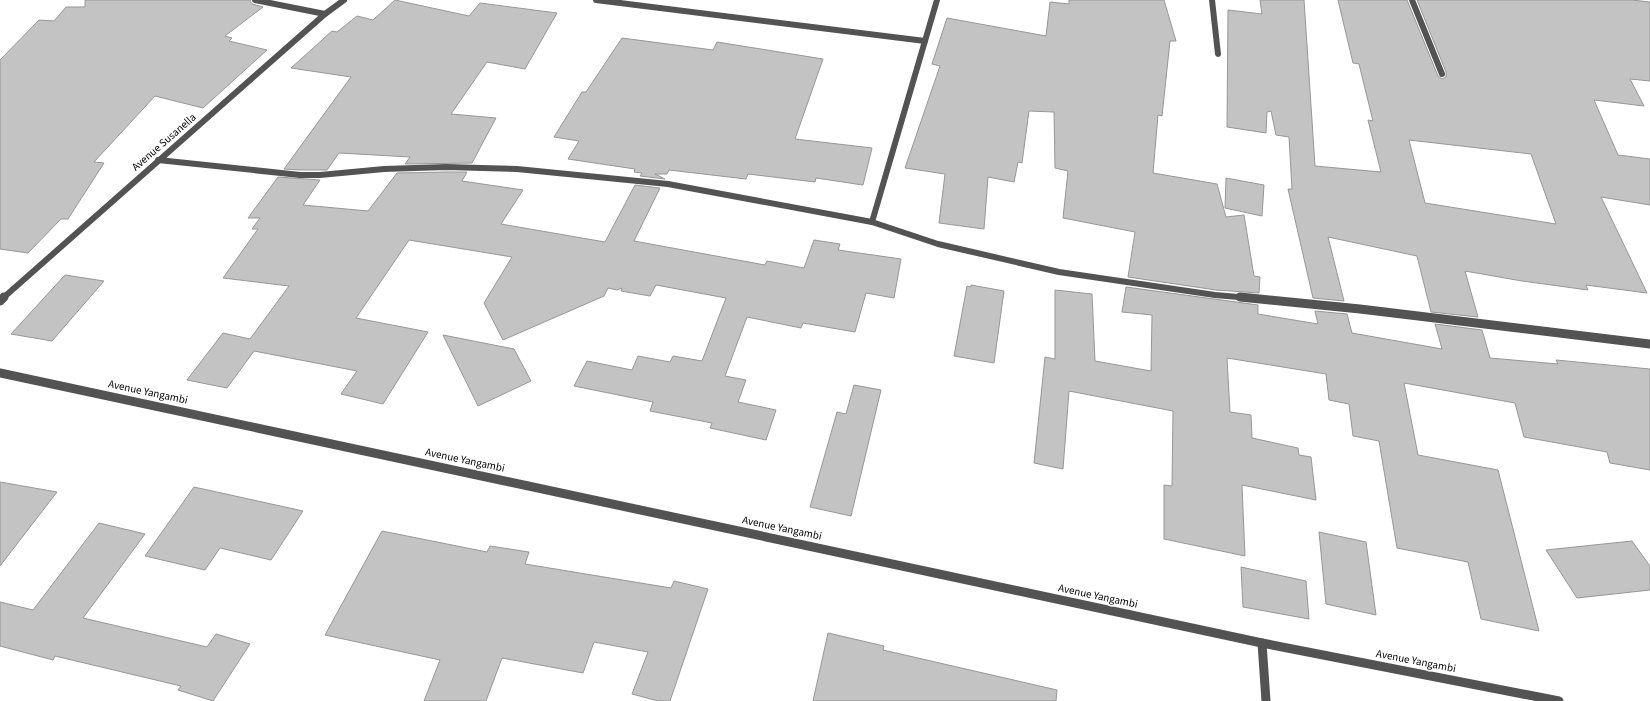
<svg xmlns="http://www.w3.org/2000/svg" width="1650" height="701" font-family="'Source Sans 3',sans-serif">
	<rect width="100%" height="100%" fill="#fff"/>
	<!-- building -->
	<g fill="#c3c3c3" stroke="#979797" fill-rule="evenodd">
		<path d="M85 0H250L252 4 263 7 225 36 232 38 229 41 267 50 203 108 155 96 94 162 104 163 68 219H61L28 253 0 249V60L39 20 54 21 66 7H85Z"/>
		<path d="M395 0 469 16 480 3 557 13 525 69 487 62 451 114 496 118 472 163 405 164 410 157 339 153 327 170H300L284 169 351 77 291 68 332 31 337 32 357 16 373 20Z"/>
		<path d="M1069 0H1164L1176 41H1170L1162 116 1158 115 1153 173 1217 184 1226 217 1244 215 1254 276 1260 277 1259 293 1216 290 1128 277 1135 232 1063 218 1068 171 1055 168 1054 112 1029 111 1022 163 1018 162 1014 182 988 177 984 229 939 223 945 174 905 168 940 66 932 64 947 18 1046 36 1050 2 1069 4Z"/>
		<path d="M1260 0H1304L1315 166 1381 172 1368 120 1373 121 1359 64 1353 63 1338 0H1407L1438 76 1442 79 1446 77V72L1417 0H1632L1650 2V81L1630 79 1644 106 1594 100 1618 155 1650 159V205L1601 197 1647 293 1586 285 1588 290 1522 281 1465 271 1478 317 1431 312 1417 256 1328 237 1344 301 1313 298 1288 189H1292L1289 137 1276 135 1271 111 1267 112 1266 133 1227 127 1228 10 1262 14ZM1409 140 1531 154 1556 224 1425 203Z"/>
		<path d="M622 38 713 50 717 42 823 59 795 139 872 148 863 185 816 178 815 182 748 174 746 179 669 170 667 174H655L665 179 640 176 642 173 634 172 635 169 568 159 579 141 554 137 582 92H586Z"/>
		<path d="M446 172H467L462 181 523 190 501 224 605 242 635 185 660 188 634 241 765 265 767 261 804 268 814 240 840 244 838 250 901 259 894 298 866 293 855 332 803 323 801 328 747 317 725 376 746 380 738 402 776 410 766 440 710 428 712 423 650 411 653 402 574 386 587 361 632 370 638 356 670 362 673 356 702 361 726 298 656 285 650 296 621 291 622 288 617 290 608 288 604 296 503 340 484 303 512 257 409 240 356 318 428 332 383 404 341 394 357 371 254 351 227 388 187 380 223 333 250 339 289 286 223 278 258 229H252L260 218H248L278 177 320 180 303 205 368 211 397 173Z"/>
		<path d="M1226 178 1264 185 1262 216 1225 208Z"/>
		<path d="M65 275 104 281 52 341 11 334Z"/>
		<path d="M971 285 1004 291 994 363 954 356 967 286 971 287Z"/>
		<path d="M1126 287 1258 305V314L1318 324 1315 311 1347 314 1352 333 1442 349 1435 324 1482 330 1490 358 1558 364 1556 360 1650 369V470L1610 463 1607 452 1524 437 1515 403 1404 383 1418 455 1498 470 1539 631 1481 619 1468 562 1397 548 1379 441 1353 436 1349 404 1329 400 1326 374 1227 358 1230 412 1251 415 1252 438 1298 448 1299 455 1311 457 1316 500 1242 485 1245 556 1164 539V485L1172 486 1173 411 1069 391 1063 469 1034 463 1045 357 1055 359V290L1092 294 1095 361 1151 371 1152 315 1122 312Z"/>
		<path d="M443 335 514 349 531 381 478 406Z"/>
		<path d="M854 385 881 390 851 516 810 507 837 412 846 414Z"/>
		<path d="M0 482 57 492 0 566Z"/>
		<path d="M194 487 303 511 271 560 220 548 205 570 145 556Z"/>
		<path d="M99 523 145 534 83 618 207 647 216 634 250 644 213 701 178 690 181 686 55 656 53 660 0 646V602L33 610Z"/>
		<path d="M382 531 487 552 490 546 529 552 525 564 671 588 674 581 708 589 670 701H658L632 694 648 652 594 642 583 673 502 658 486 701H424L440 660 325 635Z"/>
		<path d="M1319 532 1366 542 1376 615 1326 604Z"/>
		<path d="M1632 541 1650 566V590L1577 598 1546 550Z"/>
		<path d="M1241 567 1306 581 1309 619 1243 607Z"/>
		<path d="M828 633 884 646 883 650 1057 690 1056 701H813Z"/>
	</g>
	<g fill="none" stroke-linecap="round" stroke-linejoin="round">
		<!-- street-far1 -->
		<g stroke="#535353" stroke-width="6">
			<path d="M255 0 325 14"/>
			<path d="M596 0 925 41"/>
			<path d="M1212 0 1218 54"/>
			<path d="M1412 0 1442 74"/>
			<path d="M158 160 300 175H320L384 169 446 167 517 169 668 184 872 222 938 244 1059 272 1215 295 1250 298"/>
			<path d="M872 222 937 0"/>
			<path d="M3 298 325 14 344 0"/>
		</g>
		<!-- street -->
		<g stroke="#535353" stroke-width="9">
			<path d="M1240 297 1360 309 1650 344"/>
			<path d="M0 301 4 297"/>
			<path d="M0 373 1262 643 1559 701"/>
			<path d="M1262 643 1266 701"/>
		</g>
	</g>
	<g text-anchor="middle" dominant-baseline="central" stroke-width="3.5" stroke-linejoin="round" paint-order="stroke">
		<!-- street labels -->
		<g font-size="11" fill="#000" stroke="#fff">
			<text transform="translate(164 142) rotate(-41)">Avenue Susanella</text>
			<text transform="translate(148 392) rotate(12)">Avenue Yangambi</text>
			<text transform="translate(465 460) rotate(12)">Avenue Yangambi</text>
			<text transform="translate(782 528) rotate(12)">Avenue Yangambi</text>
			<text transform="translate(1098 596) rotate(12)">Avenue Yangambi</text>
			<text transform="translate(1416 661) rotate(11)">Avenue Yangambi</text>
		</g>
	</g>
</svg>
